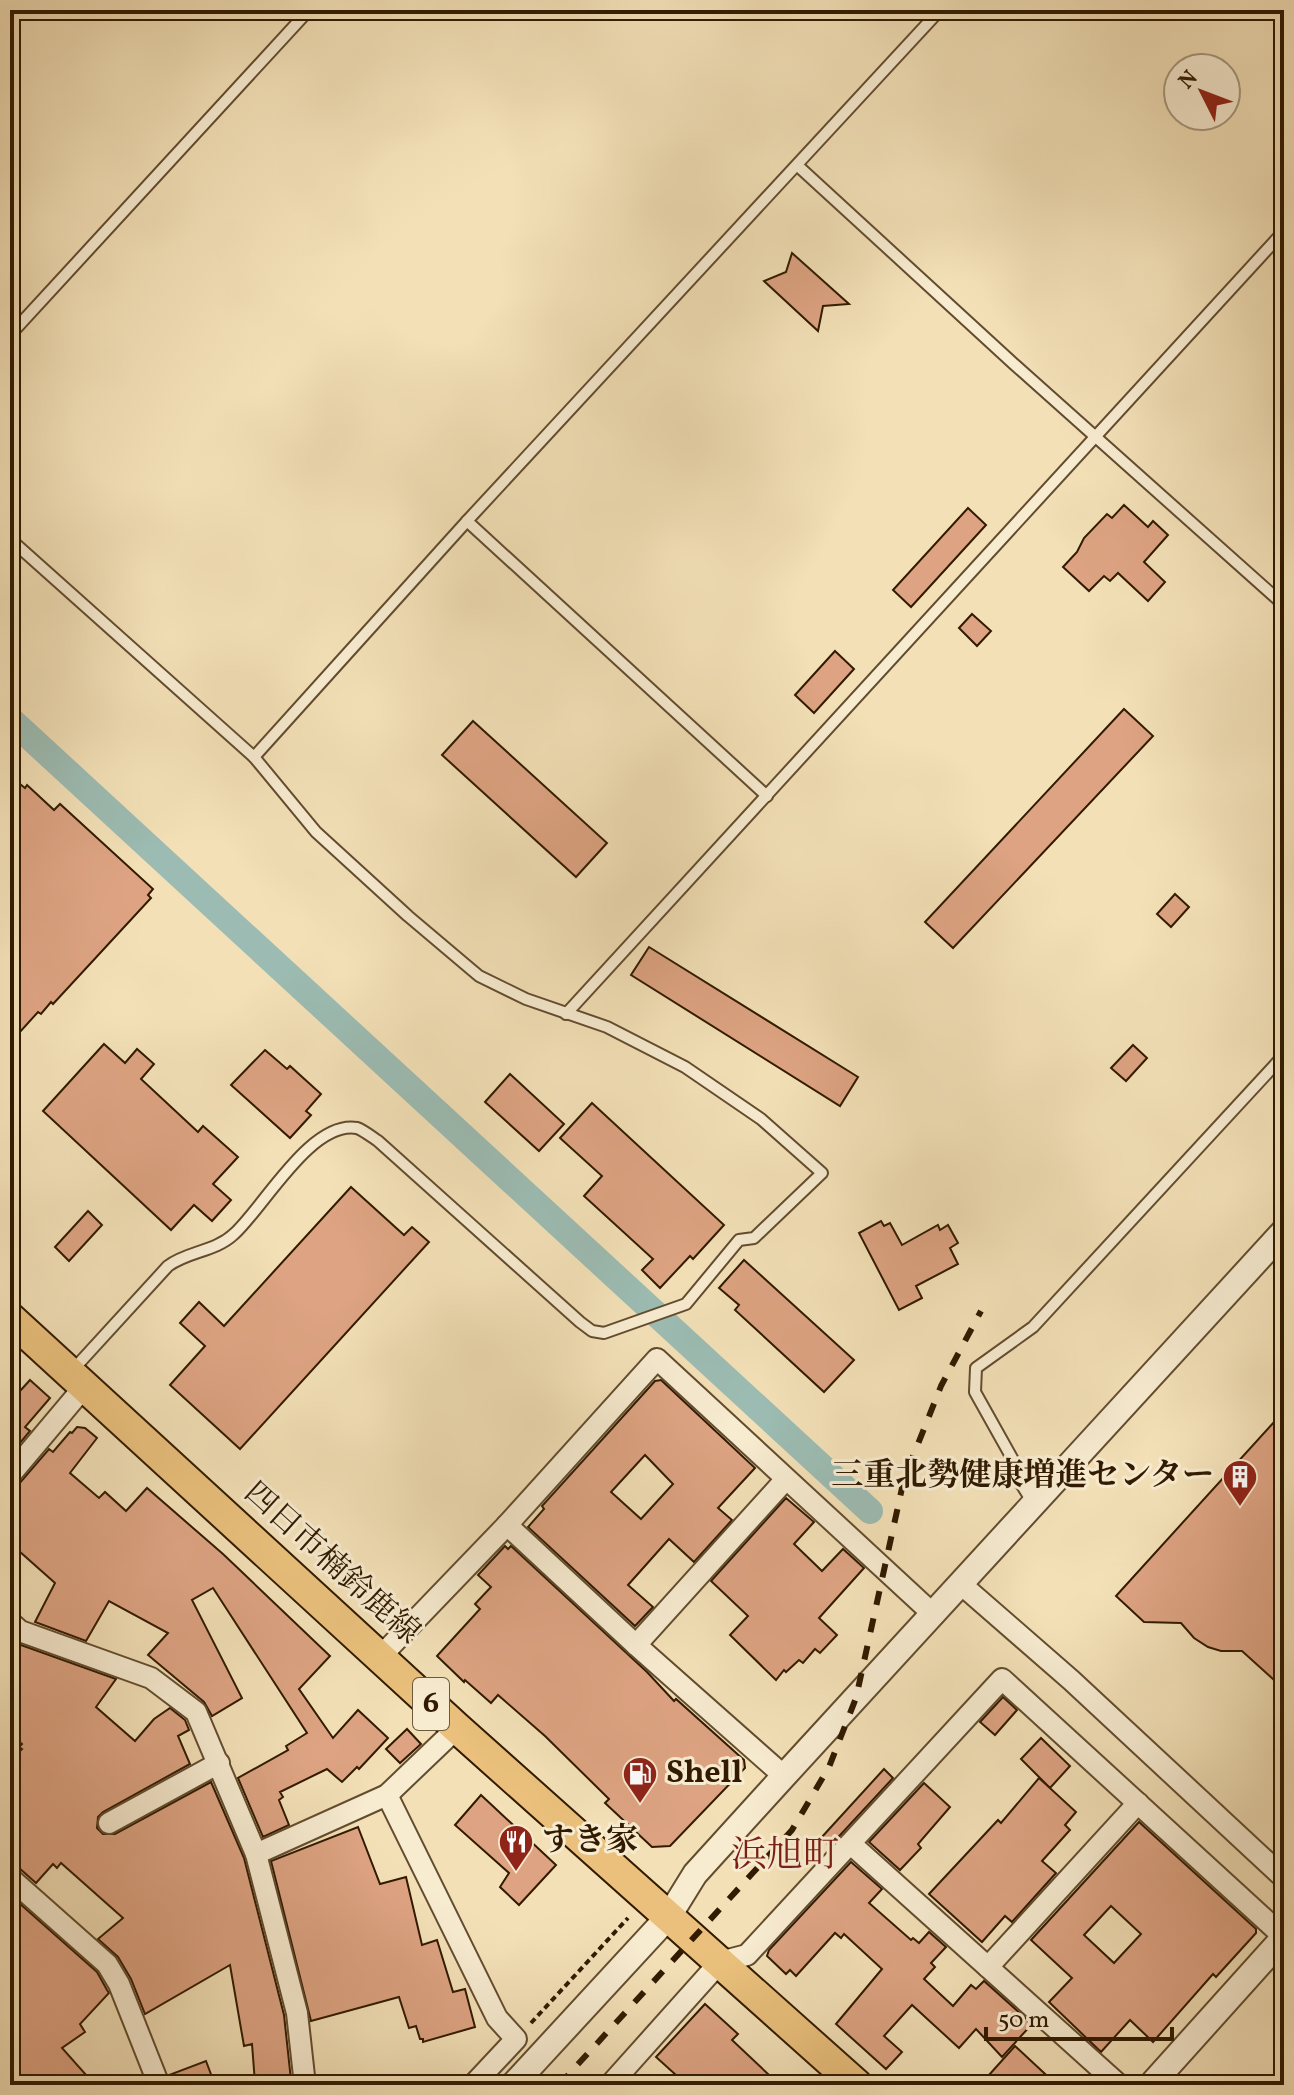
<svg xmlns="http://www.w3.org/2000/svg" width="1294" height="2095" font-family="Vollkorn,'Noto Serif JP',serif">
	<rect width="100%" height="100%" fill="#f3e0b7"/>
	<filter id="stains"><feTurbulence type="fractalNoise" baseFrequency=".0025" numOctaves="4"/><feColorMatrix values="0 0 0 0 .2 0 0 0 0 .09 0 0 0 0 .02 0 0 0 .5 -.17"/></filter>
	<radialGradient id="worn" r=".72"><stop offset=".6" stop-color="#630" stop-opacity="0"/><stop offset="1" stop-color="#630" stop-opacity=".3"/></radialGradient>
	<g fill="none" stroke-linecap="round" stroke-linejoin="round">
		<!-- canal -->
		<path stroke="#9cbcb3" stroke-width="26" d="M10 719 870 1511"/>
	</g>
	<!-- building -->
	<g fill="#dda382" stroke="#311a00" stroke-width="2" fill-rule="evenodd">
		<path d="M792 253 849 304 823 306 818 331 764 281 786 272Z"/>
		<path d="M1124 505 1148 527 1153 521 1168 535 1144 562 1165 582 1148 601 1118 573 1110 581 1104 576 1089 591 1063 567 1077 552 1084 538 1107 514 1112 518Z"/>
		<path d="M968 508 986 525 911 607 893 590Z"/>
		<path d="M972 614 991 631 977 646 959 628Z"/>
		<path d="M835 651 854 669 814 713 795 695Z"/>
		<path d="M1124 709 1153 736 953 948 925 922Z"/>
		<path d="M473 721 607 843 576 877 442 755Z"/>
		<path d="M10 776 25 788 27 785 54 810 60 804 153 889 148 895 151 898 53 1004 51 1002 41 1014 38 1012 10 1043Z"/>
		<path d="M1175 894 1189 907 1171 927 1157 914Z"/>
		<path d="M649 947 858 1077 840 1106 631 975Z"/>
		<path d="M104 1044 125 1063 137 1049 154 1064 141 1079 198 1132 203 1126 238 1157 213 1184 231 1200 212 1221 194 1205 171 1230 43 1111Z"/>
		<path d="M1133 1045 1147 1058 1126 1081 1111 1068Z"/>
		<path d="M265 1050 287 1069 290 1066 321 1094 306 1111 311 1115 290 1138 231 1085Z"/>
		<path d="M510 1074 564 1124 539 1151 485 1102Z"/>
		<path d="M592 1103 724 1225 693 1259 690 1256 660 1288 642 1270 653 1259 584 1196 602 1176 560 1138Z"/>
		<path d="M351 1187 404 1235 412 1227 429 1242 240 1449 170 1385 205 1346 180 1323 199 1302 224 1326Z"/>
		<path d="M88 1211 102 1225 69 1261 55 1247Z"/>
		<path d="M881 1221 884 1226 890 1223 902 1245 938 1225 940 1230 948 1225 958 1243 950 1248 958 1264 916 1286 922 1298 899 1310 859 1233Z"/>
		<path d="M744 1260 854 1360 824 1392 735 1310 739 1305 719 1288Z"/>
		<path d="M30 1380 50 1398 25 1427 30 1431 10 1455V1402Z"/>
		<path d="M661 1380 755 1468 718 1508 732 1520 694 1562 669 1539 628 1585 653 1607 635 1626 528 1527 544 1509 542 1506 655 1381ZM645 1455 673 1484 641 1519 611 1492Z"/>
		<path d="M1284 1411V1689L1242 1651H1221L1208 1647 1194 1638 1181 1623 1144 1622 1116 1596Z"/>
		<path d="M77 1427 85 1428 97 1438 70 1473 99 1498 105 1492 126 1511 147 1488 223 1554 330 1656 299 1689 333 1738 358 1710 388 1738 359 1769 357 1767 342 1782 327 1769 280 1792 283 1797 279 1800 289 1825 263 1837 238 1778 288 1750 286 1746 307 1733 213 1588 192 1600 242 1698 212 1716 204 1702 148 1655 168 1633 109 1601 86 1641 35 1622 55 1583 10 1543V1488L19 1484 49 1449 53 1452 70 1432 72 1433Z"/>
		<path d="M786 1498 814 1522 794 1544 822 1571 843 1549 864 1568 819 1618 837 1635 820 1653 815 1649 803 1663 799 1660 786 1672 784 1670 776 1680 730 1635 748 1616 711 1581Z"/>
		<path d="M505 1546 508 1549 511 1546 647 1672 674 1701 676 1699 744 1760 745 1768 670 1846 652 1847 605 1803 609 1799 545 1736 498 1695 491 1703 465 1680 464 1682 437 1656 480 1609 475 1604 491 1587 478 1575Z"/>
		<path d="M21 1645 116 1679 96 1707 135 1741 154 1719 170 1708 185 1720 189 1730 178 1736 190 1764 103 1812 98 1817 97 1828 103 1834H115L211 1782 244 1858 284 2015 291 2080 255 2083 252 2044 244 2046 230 1965 145 2014 131 1979 118 1957 98 1939 123 1918 61 1863 57 1868 53 1864 36 1883 19 1868 10 1865V1760L22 1749 19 1747 22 1744 10 1733V1657Z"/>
		<path d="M1003 1697 1017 1710 995 1735 980 1722Z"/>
		<path d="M407 1729 421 1744 400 1763 386 1749Z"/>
		<path d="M1041 1738 1070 1766 1050 1788 1021 1759Z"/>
		<path d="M884 1769 893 1778 830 1846 821 1838Z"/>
		<path d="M1039 1778 1076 1812 1065 1825 1070 1830 1042 1861 1056 1873 1012 1922 1005 1916 982 1942 929 1894 998 1820 1001 1823Z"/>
		<path d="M924 1783 950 1807 918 1844 921 1848 900 1870 869 1842Z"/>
		<path d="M481 1795 556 1865 519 1905 500 1887 509 1873 455 1825Z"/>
		<path d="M1139 1822 1256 1929V1933L1216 1977 1213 1974 1153 2042 1130 2020 1101 2052 1049 2002 1072 1978 1031 1940ZM1111 1906 1141 1934 1114 1963 1084 1935Z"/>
		<path d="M358 1827 380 1884 406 1877 422 1945 437 1940 453 1992 465 1989 475 2027 423 2042V2039H420L416 2026 409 2028 399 1997 311 2021 271 1861Z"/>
		<path d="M851 1862 882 1889 869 1903 911 1940 913 1938 919 1943 929 1932 946 1947 931 1963 935 1967 924 1979 953 2006 971 1985 976 1989 984 1981 1032 2024 1002 2057 976 2029 959 2048 912 2005 884 2036 902 2052 886 2069 836 2024 882 1969 844 1934 841 1938 835 1933 796 1976 790 1970 786 1974 767 1956 769 1950Z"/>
		<path d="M10 1895 97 1972 107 1990 109 1993 80 2024 85 2032 62 2048 95 2085H10Z"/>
		<path d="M705 2004 738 2034 732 2040 768 2074 757 2085H687L656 2057Z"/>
		<path d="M1015 2046 1057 2085H980Z"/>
		<path d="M206 2061 215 2085H172L169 2075Z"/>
	</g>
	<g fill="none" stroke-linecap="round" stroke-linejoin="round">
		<defs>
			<g id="service">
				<path d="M798 166 1015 365 1284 605"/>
				<path d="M10 335 309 10"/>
				<path d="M467 521 767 796"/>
				<path d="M10 539 254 757 316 832 408 916 479 976 526 999 607 1027 685 1067 761 1119 822 1173 754 1238 739 1240 686 1304 604 1333 592 1331 580 1322 378 1141C372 1137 363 1130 357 1128 311 1120 264 1207 234 1234 215 1252 188 1251 168 1266L71 1372"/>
				<path d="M254 757 467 521 940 10"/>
				<path d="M566 1014 1284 231"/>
				<path d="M1022 1476 975 1392 976 1368 1033 1327 1284 1055"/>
			</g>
			<g id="minor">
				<path d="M10 1475 84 1387"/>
				<path d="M1022 1476 1037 1500"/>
				<path d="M507 1525 636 1645 784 1776"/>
				<path d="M962 1585 1071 1680 1284 1878"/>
				<path d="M10 1622 20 1631 151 1678 196 1712 256 1854 297 2013 305 2085"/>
				<path d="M636 1645 786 1479"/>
				<path d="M380 1657 507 1525 657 1359 934 1615"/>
				<path d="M387 1795 497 2018 516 2039 473 2085"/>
				<path d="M109 1823 219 1763"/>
				<path d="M851 1844 1119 2085"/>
				<path d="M256 1854 387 1795 457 1728"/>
				<path d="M10 1878 107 1964 119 1984 159 2085"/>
				<path d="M988 1967 1138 1803"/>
				<path d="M610 2085 720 1962 747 1955 1002 1679 1284 1937"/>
			</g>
			<g id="tertiary">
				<path d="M513 2085 669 1916 695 1874 784 1776 1284 1231"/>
				<path d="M1151 2085 1284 1937"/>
			</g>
			<path id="primary" d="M10 1318 457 1728 857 2085"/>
		</defs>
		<!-- service casing -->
		<use href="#service" stroke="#624c2e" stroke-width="14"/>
		<!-- minor casing -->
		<use href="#minor" stroke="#624c2e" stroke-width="24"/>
		<!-- tertiary casing -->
		<use href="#tertiary" stroke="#624c2e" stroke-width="28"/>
		<!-- primary casing -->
		<use href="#primary" stroke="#311a00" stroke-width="34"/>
		<!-- path -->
		<path stroke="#311a00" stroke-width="4" stroke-dasharray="6 4" stroke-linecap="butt" d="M531 2023 628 1918"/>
		<!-- service -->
		<use href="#service" stroke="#f7ebd0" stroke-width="10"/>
		<!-- minor -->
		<use href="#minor" stroke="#f7ebd0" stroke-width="20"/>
		<!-- tertiary -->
		<use href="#tertiary" stroke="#f7ebd0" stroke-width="24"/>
		<!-- primary -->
		<use href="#primary" stroke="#eac07c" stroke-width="30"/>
		<!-- rail -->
		<path stroke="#311a00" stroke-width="6" stroke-dasharray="14 14" stroke-linecap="butt" d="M559 2085 792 1830 829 1767 856 1698 904 1479 941 1386 981 1311"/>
	</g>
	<!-- icons -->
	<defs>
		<symbol id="building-pin" viewBox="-11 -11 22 30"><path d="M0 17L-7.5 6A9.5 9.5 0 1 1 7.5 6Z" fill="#8f2418" stroke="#f7ebd0"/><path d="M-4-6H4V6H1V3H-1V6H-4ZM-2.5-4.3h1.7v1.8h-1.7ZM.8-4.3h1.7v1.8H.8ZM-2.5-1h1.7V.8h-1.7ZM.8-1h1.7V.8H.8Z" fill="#fff"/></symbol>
		<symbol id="fuel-pin" viewBox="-11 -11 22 30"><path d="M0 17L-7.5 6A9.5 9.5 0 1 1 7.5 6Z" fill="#8f2418" stroke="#f7ebd0"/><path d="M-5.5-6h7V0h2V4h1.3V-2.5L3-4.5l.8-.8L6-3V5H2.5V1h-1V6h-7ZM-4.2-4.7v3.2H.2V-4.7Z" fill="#fff"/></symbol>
		<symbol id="restaurant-pin" viewBox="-11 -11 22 30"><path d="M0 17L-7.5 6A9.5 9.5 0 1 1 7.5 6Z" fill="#8f2418" stroke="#f7ebd0"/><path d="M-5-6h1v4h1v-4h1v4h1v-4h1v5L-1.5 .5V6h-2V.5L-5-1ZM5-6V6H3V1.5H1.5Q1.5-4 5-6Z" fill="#fff"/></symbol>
	</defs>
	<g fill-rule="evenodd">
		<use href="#building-pin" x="1220" y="1457" width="40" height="54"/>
		<use href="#fuel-pin" x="620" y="1754" width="40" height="54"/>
		<use href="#restaurant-pin" x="496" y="1822" width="40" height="54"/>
	</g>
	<g text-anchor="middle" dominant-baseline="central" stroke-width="6" stroke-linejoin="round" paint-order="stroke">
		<!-- shield labels -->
		<rect fill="#f7ebd0" stroke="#6c593e" stroke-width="2" x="413" y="1678" width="36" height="52" rx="6"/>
		<g font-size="30" font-weight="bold" fill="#311a00">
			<text x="431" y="1704">6</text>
		</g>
		<!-- poi labels -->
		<g font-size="32" font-weight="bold" fill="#311a00" stroke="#f7ebd0" text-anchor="start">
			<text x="1214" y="1477" text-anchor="end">三重北勢健康増進センター</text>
			<text x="666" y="1774">Shell</text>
			<text x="542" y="1842">すき家</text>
		</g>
		<!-- street labels -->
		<g font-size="32" fill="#311a00" stroke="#f7ebd0">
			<text transform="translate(331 1564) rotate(42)">四日市楠鈴鹿線</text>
		</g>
		<!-- quarter labels -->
		<g font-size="36" fill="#7a1f14" stroke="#f7ebd0">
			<text x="785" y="1857">浜旭町</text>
		</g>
	</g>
	<!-- margin -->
	<rect width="1294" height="2095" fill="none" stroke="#f3e0b7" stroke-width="40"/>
	<rect x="12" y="12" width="1270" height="2071" fill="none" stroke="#311a00" stroke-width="4"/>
	<rect x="20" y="20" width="1254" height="2055" fill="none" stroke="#311a00" stroke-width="2"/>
	<!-- north arrow -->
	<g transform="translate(1202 92) rotate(312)"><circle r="38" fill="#f7ebd0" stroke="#a8977d" stroke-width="2"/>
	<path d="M0-6L14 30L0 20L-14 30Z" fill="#8f2418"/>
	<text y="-12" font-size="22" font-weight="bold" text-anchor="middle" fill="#311a00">N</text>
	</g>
	<!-- scale -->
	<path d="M986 2027v12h186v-12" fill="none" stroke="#311a00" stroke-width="4"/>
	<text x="998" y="2027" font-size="24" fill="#311a00" stroke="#f7ebd0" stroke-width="6" paint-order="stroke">50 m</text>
	<rect width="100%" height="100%" filter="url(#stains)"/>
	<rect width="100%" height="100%" fill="url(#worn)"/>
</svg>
